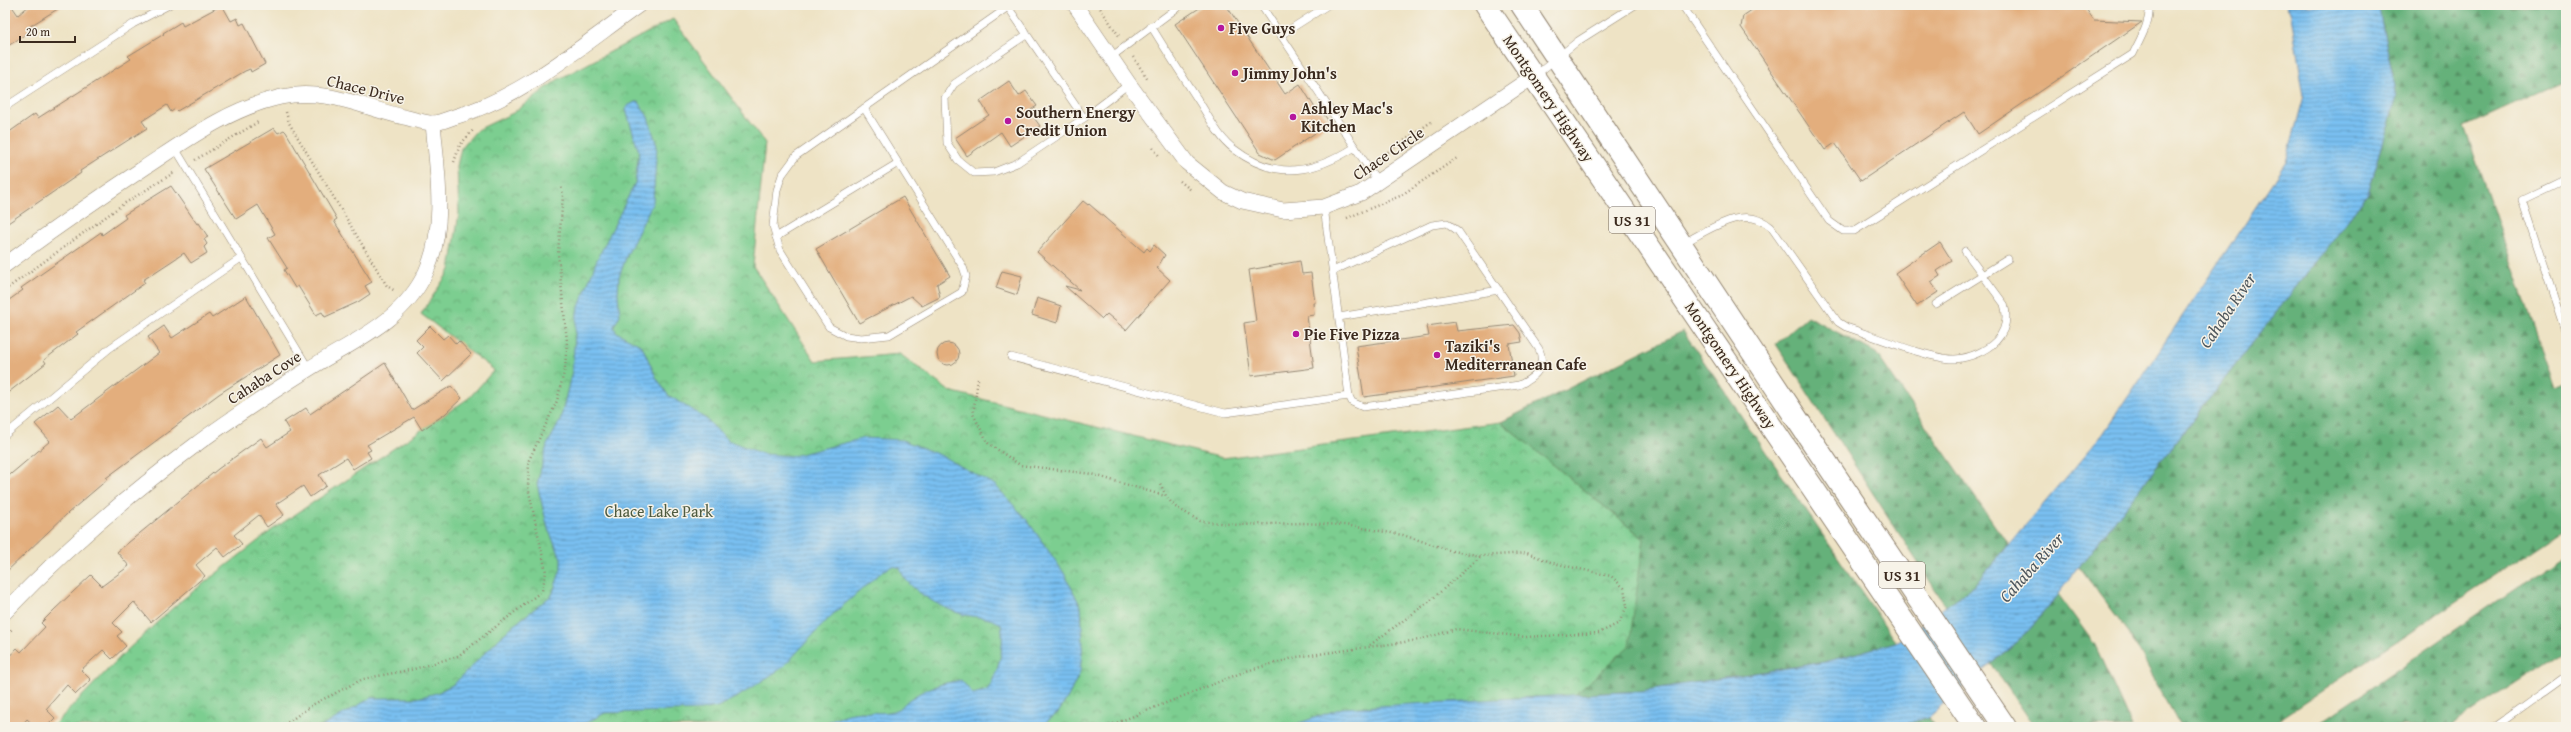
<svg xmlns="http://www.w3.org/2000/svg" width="2571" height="732" font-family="'Gentium Book Plus',serif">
	<defs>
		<pattern id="forest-firs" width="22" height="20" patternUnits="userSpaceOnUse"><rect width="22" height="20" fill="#65b17a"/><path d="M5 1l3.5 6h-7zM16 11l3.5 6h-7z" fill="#549063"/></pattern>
		<pattern id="park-crowns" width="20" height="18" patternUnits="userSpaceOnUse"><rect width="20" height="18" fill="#7cce90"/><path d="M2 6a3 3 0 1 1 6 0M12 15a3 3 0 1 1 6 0" fill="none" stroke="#67a775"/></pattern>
		<pattern id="water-rules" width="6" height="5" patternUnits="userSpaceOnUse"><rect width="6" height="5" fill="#79c0f1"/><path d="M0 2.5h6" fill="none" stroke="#649cc3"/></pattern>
	</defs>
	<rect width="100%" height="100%" fill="#f7f3e8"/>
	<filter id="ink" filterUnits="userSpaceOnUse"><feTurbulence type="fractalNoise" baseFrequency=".025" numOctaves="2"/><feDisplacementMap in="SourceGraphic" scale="8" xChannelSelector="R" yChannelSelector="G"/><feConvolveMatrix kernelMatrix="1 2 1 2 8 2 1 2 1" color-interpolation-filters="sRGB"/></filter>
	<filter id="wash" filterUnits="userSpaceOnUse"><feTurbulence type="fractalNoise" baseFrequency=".012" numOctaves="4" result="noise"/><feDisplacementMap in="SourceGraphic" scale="16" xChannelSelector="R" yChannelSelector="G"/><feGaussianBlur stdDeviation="0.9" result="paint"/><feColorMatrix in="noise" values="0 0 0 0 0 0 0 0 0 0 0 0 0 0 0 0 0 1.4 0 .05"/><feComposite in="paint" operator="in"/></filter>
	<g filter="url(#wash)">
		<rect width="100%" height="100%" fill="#eee3c5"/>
		<!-- forest -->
		<g fill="url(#forest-firs)" stroke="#506e4c">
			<path d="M2378 5H2566V80L2464 126 2555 388 2566 383V528L2268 727H2181L2132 638 2079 567 2368 194 2397 96Z"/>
			<path d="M1807 316 1876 353 2008 545 1974 586 1946 606 1776 344Z"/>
			<path d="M1683 331 1896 642 1825 662 1641 691 1555 696 1644 539 1501 422Z"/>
			<path d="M2566 554V650L2448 727H2314Z"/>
			<path d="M2058 594 2095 645 2132 727H2035L1991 664 2030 630Z"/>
			<path d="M1929 717 1934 727H1897Z"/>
		</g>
		<!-- park -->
		<path fill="url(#park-crowns)" stroke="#5c7c57" d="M673 19 765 143 753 266 815 361 900 354 949 391 1223 458 1501 422 1644 539 1629 646 1540 727H52L125 652 177 604 272 530 469 398 494 370 421 314 450 270 459 213 457 166 461 148 477 130 513 113 557 80Z"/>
		<!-- water -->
		<g fill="url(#water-rules)" stroke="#5a7588">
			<path d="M2287 5H2378L2397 96 2368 194 2030 630 1929 717 1897 727H1288L1342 708 1641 691 1825 662 1896 642 1974 586 2103 434 2286 162 2304 96 2291 15Z"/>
			<path d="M636 102H639L648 117 657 146 653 202 627 255 619 277 618 294 620 315 614 326 616 332 642 346 656 377 668 395 706 419 727 440 763 454 793 456 864 438 902 440 940 455 995 485 1027 520 1064 573 1081 607 1083 643 1080 672 1068 697 1058 713 1040 727H819C833 718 845 713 862 712 875 712 886 715 898 709 903 707 905 702 910 699 926 688 942 683 961 680L973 694 987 690C999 673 1005 645 1001 624 988 616 976 618 962 614 943 609 904 588 900 568L893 566 884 570 831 616 782 668 739 696 717 707 700 710 605 713 578 727H321L371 698H417L437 693 454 684 509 629 552 595 561 569V558L548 529 537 484 547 445 560 421 572 371 577 312 596 262 635 183 639 152 626 110 627 106Z"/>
		</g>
		<g id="blocks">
			<!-- building -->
			<g fill="#e3ae7d">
				<path d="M5 5H11L18 15 30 5H64L27 28 29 32 5 48Z"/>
				<path d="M222 5 231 21 237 18 240 25 244 23 265 64 251 72 250 69 245 71 177 111 175 109 171 112 167 105 142 121 147 128 80 171 81 173 5 225V135L35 114 38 118 131 59 128 56 164 34 163 33 181 22 183 26Z"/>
				<path d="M1204 5H1226L1285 94 1300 84 1317 111 1320 109 1330 123 1275 160 1260 153 1175 24Z"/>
				<path d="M1759 5H2083L2094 20 2142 22 1978 134 1964 112 1861 181 1835 143 1825 150 1741 27 1743 16Z"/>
				<path d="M1009 81 1019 96 1026 91 1037 106 1029 111 1040 126 1010 146 1001 132 967 156 955 138 989 115 980 101Z"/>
				<path d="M274 128 278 133 284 130 286 132 337 219 334 221 372 282 365 286 370 294 358 302 325 317 322 312 316 315 298 286 295 288 284 270 287 268 268 238 275 234 258 205 236 219 204 169Z"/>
				<path d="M171 186 197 224 199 223 208 237 204 239 207 244 204 247 207 253 191 263 184 253 143 280 145 283 76 332 78 334 44 360 46 363 5 395V303L23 290 21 288 84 244 101 232 102 235 126 218 124 215Z"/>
				<path d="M903 197 950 276 937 284 940 297 922 306 911 296 859 323 816 249Z"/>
				<path d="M1083 201 1088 205 1089 204 1144 252 1147 248 1150 251 1154 245 1165 255 1157 268 1170 280 1126 330 1107 314 1102 319 1065 286 1080 290 1037 252Z"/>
				<path d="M1940 242 1952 261 1937 271 1940 276 1931 282 1938 292 1917 306 1895 273Z"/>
				<path d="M1300 261 1302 274 1311 273 1315 303H1313L1314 315 1307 316 1314 368 1251 376 1244 323 1256 321 1249 270Z"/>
				<path d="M1002 271 1022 276 1017 295 996 288Z"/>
				<path d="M246 296 280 355 219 394 106 478 108 479 68 513 5 573V479L50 441 35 424 58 405 71 419 159 353 148 337 164 326 172 338 209 314 212 318Z"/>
				<path d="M1037 298 1061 306 1057 323 1032 315Z"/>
				<path d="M1455 322 1457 331 1514 325 1520 333 1522 342 1509 344 1514 376 1364 397 1356 346 1429 336 1427 326Z"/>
				<path d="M430 326 443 339 448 335 456 344 459 341 471 354 443 381 417 353 423 347 416 340Z"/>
				<circle cx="948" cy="354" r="11"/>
				<path d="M385 363 412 410 451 386 462 398 445 414 422 430 414 417 367 445 371 450 367 452 371 458 353 469 346 458 319 475 326 486 310 497 303 486 276 504 284 515 267 527 259 515 234 535 242 544 225 557 217 547 196 565 205 576 151 622 134 602 113 623 122 632 117 636 126 646 112 659 103 650 81 670 91 680 76 694 67 685 46 709 55 718 46 727H36L27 719 20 727H5V661L17 648 21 652 45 627 41 623 54 610 91 575 102 586 129 566 117 552 218 469 261 438 267 447 290 432 284 422 306 408 310 414Z"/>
			</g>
		</g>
	</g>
	<g filter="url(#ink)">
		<use href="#blocks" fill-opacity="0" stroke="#948672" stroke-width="1"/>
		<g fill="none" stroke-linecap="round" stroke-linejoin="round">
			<defs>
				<g id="service">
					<path d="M1011 5 1008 7 1084 118"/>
					<path d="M1261 5 1378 182"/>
					<path d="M1682 5 1829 221 1843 231H1854L2133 54C2140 39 2151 22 2149 5"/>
					<path d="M1151 26C1167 52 1183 77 1200 103 1210 119 1219 138 1234 149 1275 181 1315 173 1355 147"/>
					<path d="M1026 35 954 84 945 98 947 143 958 160 974 173 994 172 1017 163 1084 118 1129 84"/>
					<path d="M1281 35 1328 5"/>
					<path d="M1111 57 1181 5"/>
					<path d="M1536 75 1578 41 1635 5"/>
					<path d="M5 107 133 24 169 5"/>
					<path d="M864 108 963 267 966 276 962 292 889 335 861 338 846 336 829 327 780 250 773 226 777 190 782 175 796 156 1008 7"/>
					<path d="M175 148 309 369"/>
					<path d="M2566 179 2522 200 2566 334"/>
					<path d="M1324 207 1349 396 1352 402 1363 407 1519 385C1534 378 1547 367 1539 349L1458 231 1447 223 1432 225 1333 271"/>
					<path d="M776 237 898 163"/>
					<path d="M1682 244C1709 230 1744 203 1771 227L1838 322 1846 327C1871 335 1932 360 1955 359 1970 358 1986 351 1996 341 2006 330 2008 317 2004 304L1965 251"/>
					<path d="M1936 304 2008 259"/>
					<path d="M1339 317 1499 290"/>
					<path d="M1011 357 1225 413 1349 396"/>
					<path d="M5 435 110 348 241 258"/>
					<path d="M2495 727 2566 676"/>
				</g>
				<g id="minor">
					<path d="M1075 5 1129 84 1187 163 1223 192 1242 201 1283 210 1324 207 1361 193 1534 76"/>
					<path d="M5 265C51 231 97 199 144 168 188 139 230 108 281 97 326 87 366 109 408 118 416 120 426 123 433 123 440 123 448 119 454 117 523 97 581 46 639 5"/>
					<path d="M5 612C63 551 127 496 194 446 230 419 269 394 307 370 351 342 403 322 426 272 447 226 437 171 433 123"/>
				</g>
				<g id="primary">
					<path d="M1485 5 1975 727"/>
					<path d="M1522 5 1799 422 2005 727"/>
				</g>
			</defs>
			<!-- service casing -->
			<use href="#service" stroke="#948672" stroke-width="8"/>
			<!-- minor casing -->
			<use href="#minor" stroke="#948672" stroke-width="16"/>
			<!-- primary casing -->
			<use href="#primary" stroke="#948672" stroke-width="24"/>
			<!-- path -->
			<g stroke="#948672" stroke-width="2.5" stroke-dasharray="1 3" stroke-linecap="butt">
				<path d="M1098 5 1119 36"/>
				<path d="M1133 57 1148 79"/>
				<path d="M286 112 289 123 387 286 395 291"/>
				<path d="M1153 148 1160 157"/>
				<path d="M1378 159 1431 122"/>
				<path d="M195 160 258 122"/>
				<path d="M454 162 460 145 474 129"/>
				<path d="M1180 181 1191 190"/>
				<path d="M1347 218 1400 196 1457 158"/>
				<path d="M5 290 122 205 175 172"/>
				<path d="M978 379 973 414 988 443 1020 465 1091 474 1165 496"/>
				<path d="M5 636 13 628"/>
				<path d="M1370 645 1430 601 1481 556"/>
				<path d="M281 727 314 704 363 679 414 669 458 656 542 591 546 572 528 487 529 460 557 401 565 368 567 341 558 254 563 195 561 185"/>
				<path d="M1106 727 1246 671 1297 657 1419 640 1456 629 1526 637 1599 633 1619 623 1627 606 1624 588 1611 576 1553 563 1527 553 1482 556 1452 551 1403 535 1345 525 1303 523 1239 525 1200 521 1174 506 1166 496 1159 481"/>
			</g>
			<!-- service -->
			<use href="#service" stroke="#fff" stroke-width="7"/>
			<!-- minor -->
			<use href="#minor" stroke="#fff" stroke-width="15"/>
			<!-- primary -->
			<use href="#primary" stroke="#fff" stroke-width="22"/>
		</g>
	</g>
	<!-- markers -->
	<g fill="#b5179e" stroke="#f7f3e8" stroke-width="1.5">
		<circle cx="1221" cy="28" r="4"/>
		<circle cx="1235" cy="73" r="4"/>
		<circle cx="1293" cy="117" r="4"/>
		<circle cx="1008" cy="121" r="4"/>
		<circle cx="1296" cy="334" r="4"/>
		<circle cx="1437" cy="355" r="4"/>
	</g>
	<g text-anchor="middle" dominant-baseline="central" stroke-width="3" stroke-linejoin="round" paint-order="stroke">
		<!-- shield labels -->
		<g fill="#f7f3e8" stroke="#73665b" stroke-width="1">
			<rect x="1609" y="207" width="46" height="26" rx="3"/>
			<rect x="1879" y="562" width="46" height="26" rx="3"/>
		</g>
		<g font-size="15" font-weight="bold" fill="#3b2a1e">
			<text x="1632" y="220">US 31</text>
			<text x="1902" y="575">US 31</text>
		</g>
		<!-- poi labels -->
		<g font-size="16" font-weight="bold" fill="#3b2a1e" stroke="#f7f3e8" text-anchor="start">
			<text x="1229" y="28">Five Guys</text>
			<text x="1243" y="73">Jimmy John's</text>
			<text x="1301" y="108">Ashley Mac's<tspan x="1301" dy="18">Kitchen</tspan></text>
			<text x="1016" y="112">Southern Energy<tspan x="1016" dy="18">Credit Union</tspan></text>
			<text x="1304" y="334">Pie Five Pizza</text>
			<text x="1445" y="346">Taziki's<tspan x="1445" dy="18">Mediterranean Cafe</tspan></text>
		</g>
		<!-- street labels -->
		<g font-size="16" fill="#3b2a1e" stroke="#f7f3e8">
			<text transform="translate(366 89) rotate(14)">Chace Drive</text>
			<text transform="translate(1549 98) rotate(56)">Montgomery Highway</text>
			<text transform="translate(1388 153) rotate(-34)">Chace Circle</text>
			<text transform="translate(1731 365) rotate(56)">Montgomery Highway</text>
			<text transform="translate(264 377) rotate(-33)">Cahaba Cove</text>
		</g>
		<!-- park labels -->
		<g font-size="16" fill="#4e5b40" stroke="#f7f3e8">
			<text x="659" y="511">Chace Lake Park</text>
		</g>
		<!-- water labels -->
		<g font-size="17" font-style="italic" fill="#4e575d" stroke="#f7f3e8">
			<text transform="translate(2227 310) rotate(-56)">Cahaba River</text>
			<text transform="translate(2031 567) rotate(-48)">Cahaba River</text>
		</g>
	</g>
	<!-- margin -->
	<rect width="2571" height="732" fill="none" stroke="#f7f3e8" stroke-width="20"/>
	<!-- scale -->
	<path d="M20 36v6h55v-6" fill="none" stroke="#3b2a1e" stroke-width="2"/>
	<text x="26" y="36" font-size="12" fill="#3b2a1e" stroke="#f7f3e8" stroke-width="3" paint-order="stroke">20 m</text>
</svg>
